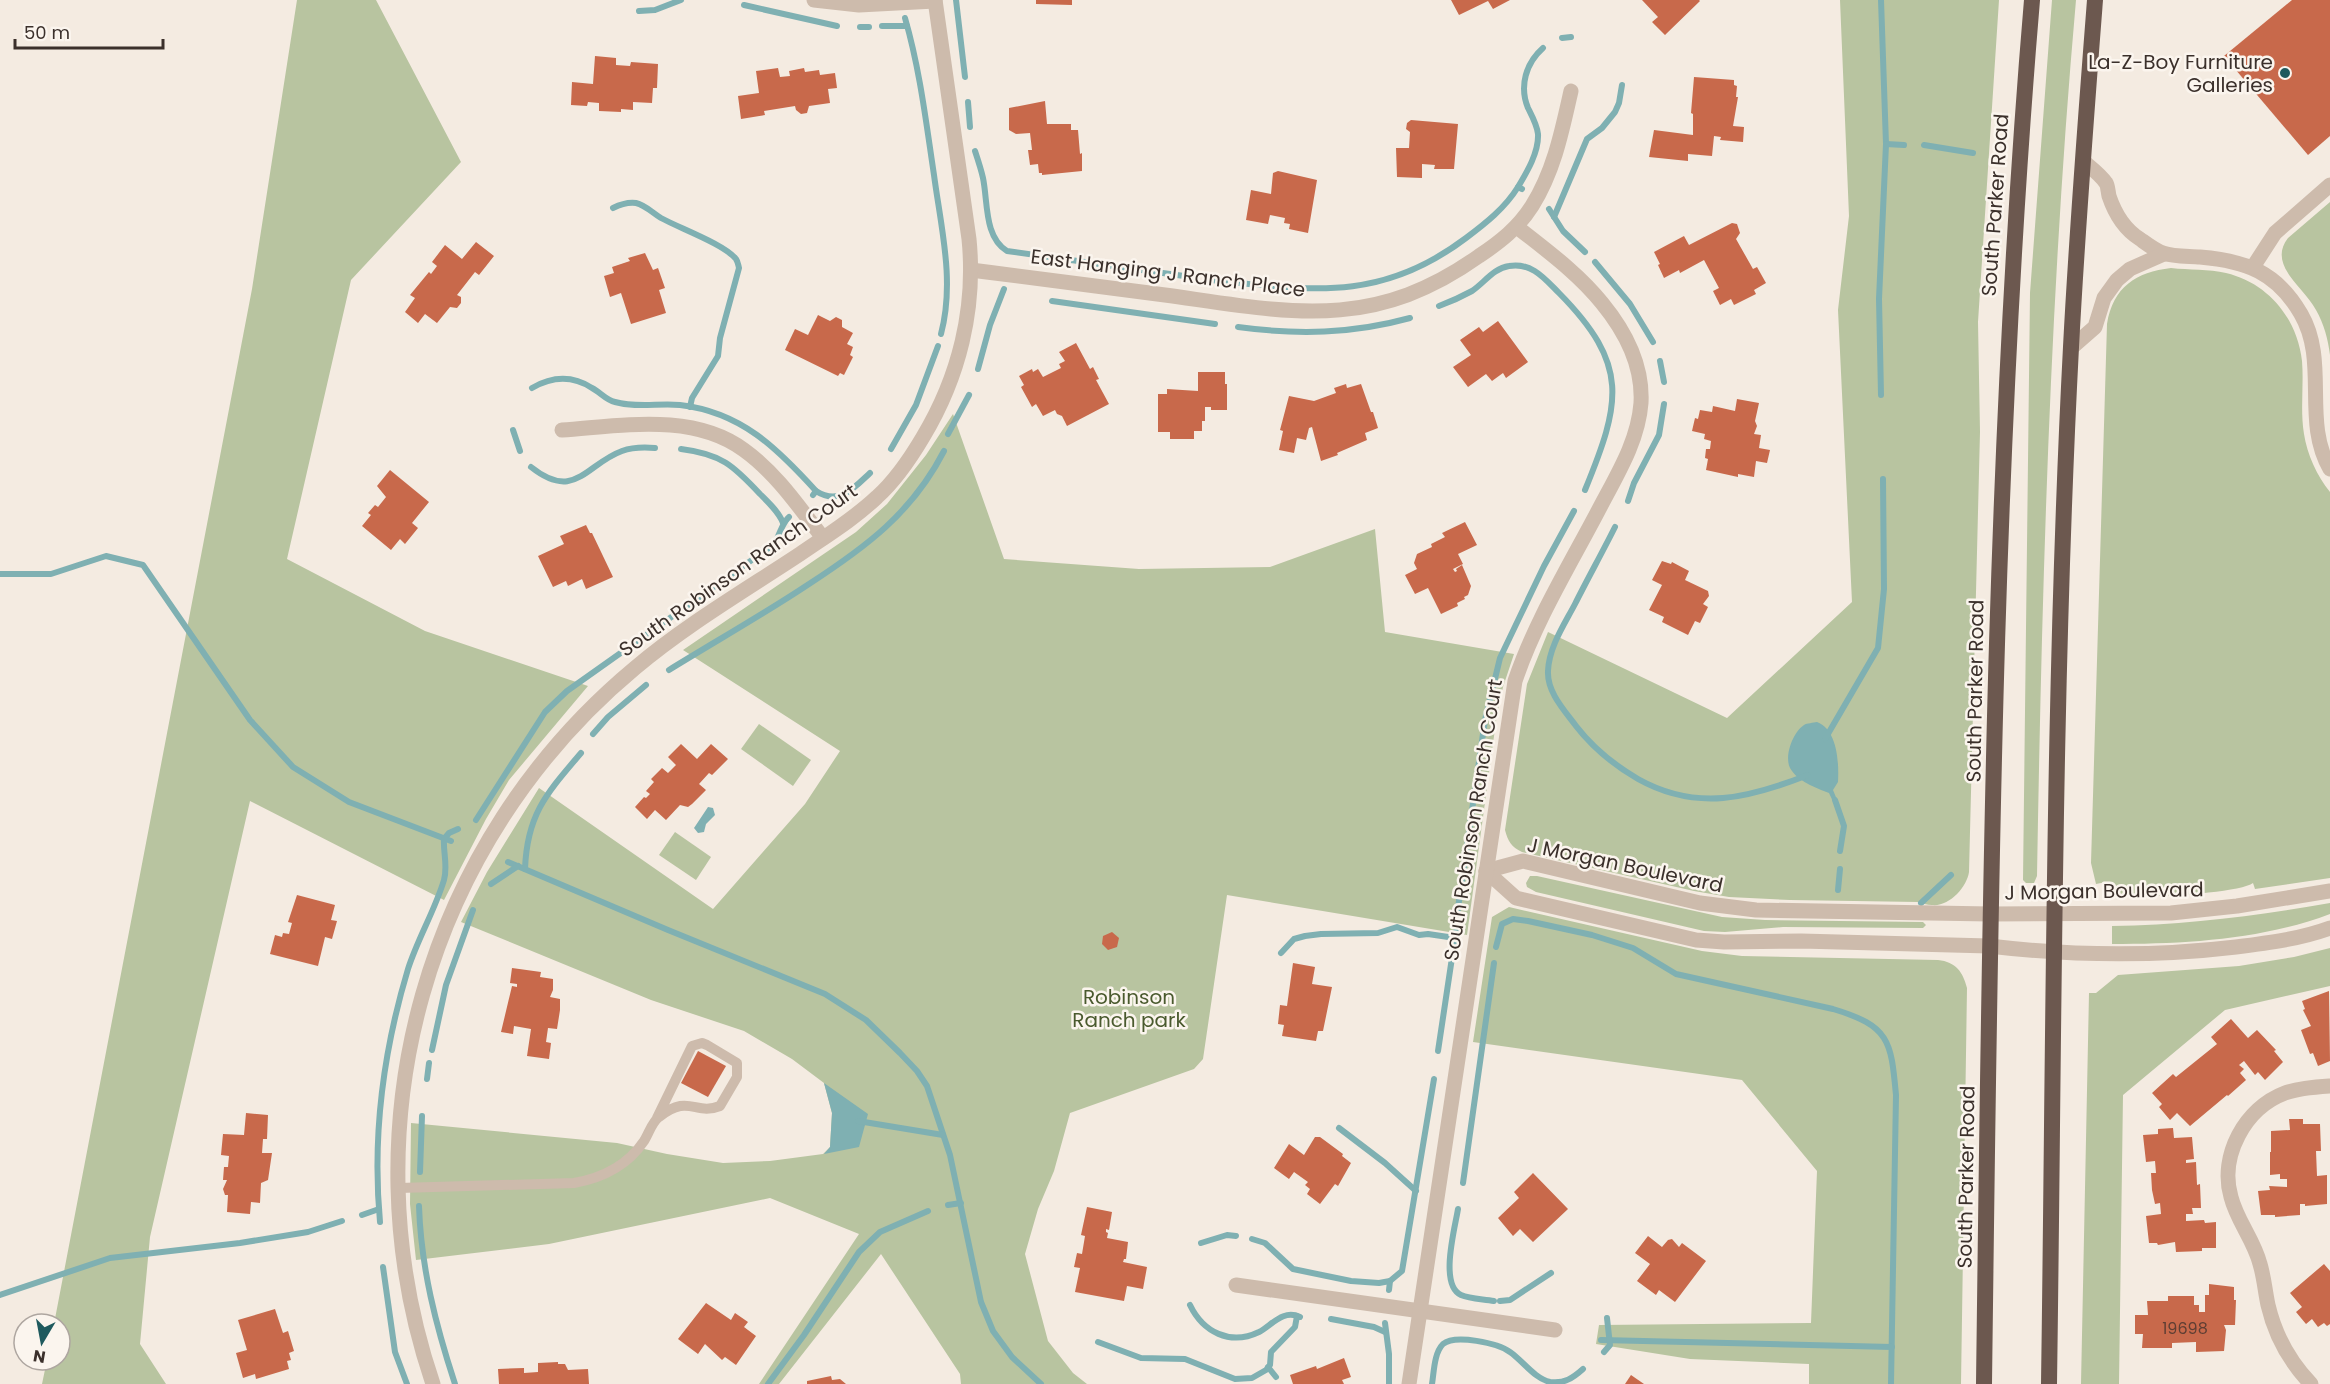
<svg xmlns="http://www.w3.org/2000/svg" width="2330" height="1384" font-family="Poppins,sans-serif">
	<rect width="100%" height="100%" fill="#f4ebe1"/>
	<!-- green -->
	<g fill="#b8c4a0">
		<path d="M297 0H376L461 162 351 280 287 559 425 631 588 686 509 780 486 819 444 900 250 801 150 1237 140 1344 166 1384H42L47 1360H60V1324H54L252 289Z"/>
		<path d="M1840 0H1999L1978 322 1980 432 1969 872C1967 887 1949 907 1932 905 1927 905 1922 903 1918 902L1790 900 1729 897 1694 891 1522 852C1511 847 1508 841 1505 830L1527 684 1548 632 1727 718 1852 602 1838 310 1849 216Z"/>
		<path d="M2052 0H2076C2050 292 2042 583 2037 876L2034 883H2026L2023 880 2030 293Z"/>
		<path d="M2330 202V355C2328 339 2324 324 2316 310 2304 287 2267 265 2288 238Z"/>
		<path d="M2171 268C2189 270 2209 269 2226 273 2268 283 2297 318 2302 361 2304 385 2300 410 2304 434 2307 454 2317 476 2330 492V878L2255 889 2253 883C2240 893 2143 899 2124 895 2117 894 2110 888 2106 882L2096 884 2091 863 2107 324C2113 287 2136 272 2171 268Z"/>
		<path d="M953 414 1004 559 1139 569 1270 567 1375 529 1385 632 1514 654 1503 687 1497 714 1467 935 1227 895 1203 1059 1194 1069 1070 1113 1054 1171 1038 1209 1025 1254 1048 1341 1073 1373 1087 1384H961L960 1374 881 1254 779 1384H759L859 1234 770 1198 549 1244 416 1260 410 1204 411 1123 617 1143 667 1154 723 1163 770 1161 823 1154 830 1147 832 1113 824 1083 792 1059 744 1031 651 1000 461 922 487 872 539 788 713 909 805 804 840 751 683 650 856 532 887 504 926 455Z"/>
		<path d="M759 724 811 760 793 786 741 749Z"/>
		<path d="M675 832 711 857 696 880 659 855Z"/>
		<path d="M1530 876H1537L1722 917 1765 920 1923 922 1926 925 1923 928 1783 927 1725 932 1704 931 1536 892 1527 887 1526 883Z"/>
		<path d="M2330 903V914C2261 940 2184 944 2112 944V926C2186 925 2257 916 2330 903Z"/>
		<path d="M1509 907 1702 951 1742 956 1938 960C1956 962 1963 972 1967 988L1961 1384H1809V1364L1690 1359 1596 1344 1599 1325 1811 1323 1817 1171 1742 1080 1473 1042 1492 917Z"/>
		<path d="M2330 948V986L2225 1010 2123 1095 2119 1384H2081L2089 993H2096L2118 975 2239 966 2294 957Z"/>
	</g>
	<!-- water -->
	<g fill="#7fb0b2">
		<path d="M1817 722C1838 730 1839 764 1838 782L1833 790 1840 807 1836 808 1829 793C1816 788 1797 781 1790 768 1784 756 1793 732 1804 725 1807 723 1813 723 1817 722Z"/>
		<path d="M708 807 713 808 715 815 706 824 704 832 698 833 694 828Z"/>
		<path d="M824 1083 868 1114 859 1147 824 1154 830 1147 832 1113Z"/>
	</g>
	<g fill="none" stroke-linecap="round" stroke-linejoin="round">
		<!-- stream -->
		<g stroke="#7fb0b2" stroke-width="6">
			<path d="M956 0 965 77"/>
			<path d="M1881 0 1886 144 1879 299 1881 395"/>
			<path d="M744 5 837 26"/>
			<path d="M639 11 655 10 681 0"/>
			<path d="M905 18C920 70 926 122 934 175 941 228 955 281 941 334"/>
			<path d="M882 26H907"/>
			<path d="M860 27H869"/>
			<path d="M1562 38 1571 37"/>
			<path d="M968 102 970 127"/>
			<path d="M1886 144 1904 145"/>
			<path d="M1924 145 1973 153"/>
			<path d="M975 151C978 160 981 169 983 178 988 202 984 237 1007 251L1184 276"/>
			<path d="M1522 189 1518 187C1527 172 1539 152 1538 134 1537 125 1532 116 1528 108 1519 86 1526 63 1543 48"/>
			<path d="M613 208C621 204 628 202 636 203 645 205 653 213 661 218 679 228 724 244 736 259 738 262 738 264 739 268L720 338 718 356 692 398 690 407"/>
			<path d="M1549 209 1563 231 1585 252"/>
			<path d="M1554 217 1587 139 1602 128 1615 112 1619 103 1622 85"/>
			<path d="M1595 262 1630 304 1653 342"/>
			<path d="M1211 280C1311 290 1380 303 1466 238 1486 223 1505 208 1518 187"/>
			<path d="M1052 301 1215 324"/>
			<path d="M1439 306C1450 302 1461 297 1472 291 1484 283 1494 268 1509 266 1532 262 1545 279 1559 293 1630 365 1621 402 1585 490"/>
			<path d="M1238 327C1297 335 1352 334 1410 318"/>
			<path d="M1660 361 1664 382"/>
			<path d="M978 369 990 325 1004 289"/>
			<path d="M532 388C551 377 572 375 592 388 600 392 606 400 615 402 636 408 659 403 680 405 741 412 777 448 816 491"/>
			<path d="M513 430 520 451"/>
			<path d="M948 434 969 395"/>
			<path d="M681 449C721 454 733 465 760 494 768 502 779 512 783 523"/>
			<path d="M891 449 916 405 938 346"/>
			<path d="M531 467C575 502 586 464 622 451 633 447 644 447 655 448"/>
			<path d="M813 495 816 491C839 506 854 488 870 473"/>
			<path d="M1628 501 1634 483 1659 435 1664 404"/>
			<path d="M1615 527C1602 553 1588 578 1575 604 1564 625 1549 647 1548 671 1547 692 1564 710 1576 726 1593 748 1614 765 1638 779 1697 812 1749 798 1808 775"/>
			<path d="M0 574H51L106 556 143 565 250 720 293 767 349 802 451 841"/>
			<path d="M669 670C716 641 764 614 809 584 866 547 912 513 944 451"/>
			<path d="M593 734 608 717 646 685"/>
			<path d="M1825 739 1878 648 1884 589 1883 479"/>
			<path d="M1835 800 1844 826 1840 851"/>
			<path d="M476 820 545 712 567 691 773 545C780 536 781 524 789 517"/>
			<path d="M508 862 668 930 825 994 866 1020 900 1053 917 1071 927 1086 950 1155 981 1302 993 1331 1012 1357 1041 1384"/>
			<path d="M525 869C527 814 547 793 581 753"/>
			<path d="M491 884 518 866"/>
			<path d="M1838 890 1840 869"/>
			<path d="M1921 903 1951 875"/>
			<path d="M1457 915 1485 720 1500 658 1544 566 1574 511"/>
			<path d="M1496 947 1502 924 1513 919 1528 921 1592 935 1633 948 1676 974 1833 1009C1890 1026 1891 1041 1896 1095L1891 1384"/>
			<path d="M1281 953 1294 939 1305 936 1321 934 1378 933 1397 927 1419 935 1428 934 1455 938"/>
			<path d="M432 1050 446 985 473 910"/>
			<path d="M1438 1051 1456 931"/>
			<path d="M427 1079 429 1063"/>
			<path d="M858 1121 943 1135"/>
			<path d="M1339 1128 1385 1163 1416 1191"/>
			<path d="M420 1172 422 1116"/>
			<path d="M1463 1183 1494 963"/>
			<path d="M948 1205 961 1203"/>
			<path d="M419 1206C421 1268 436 1326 455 1384"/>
			<path d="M1458 1209C1455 1228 1439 1285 1461 1295 1470 1299 1483 1299 1494 1301"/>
			<path d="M362 1215 379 1209"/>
			<path d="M380 1222C372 1136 383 1052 408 969 418 938 435 910 444 880 448 866 443 852 444 839L449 833 458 829"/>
			<path d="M1252 1239 1265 1243 1293 1269 1351 1281 1379 1283 1390 1281"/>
			<path d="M1201 1243 1227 1235 1236 1236"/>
			<path d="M383 1267 395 1352 407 1384"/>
			<path d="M1389 1290 1390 1281 1402 1271 1434 1079"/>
			<path d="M0 1295 110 1258 240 1243 308 1232 342 1221"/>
			<path d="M1500 1301 1510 1300 1551 1273"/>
			<path d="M1190 1305C1203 1332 1230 1346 1259 1332 1272 1325 1283 1309 1300 1317"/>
			<path d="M1331 1319 1374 1327 1385 1332"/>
			<path d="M1385 1323 1389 1354V1384"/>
			<path d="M1601 1340 1892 1347"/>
			<path d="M1098 1342 1141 1358 1185 1359 1235 1379 1252 1378 1266 1370 1270 1365 1271 1352 1295 1327 1297 1316"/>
			<path d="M1604 1352 1610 1345 1607 1318"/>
			<path d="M1268 1367 1276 1377"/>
			<path d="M768 1384 804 1335 859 1252 880 1232 928 1211"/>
			<path d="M1432 1384C1434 1372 1434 1353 1443 1344 1455 1334 1498 1343 1510 1352 1523 1361 1534 1378 1550 1382 1564 1384 1573 1378 1583 1369"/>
		</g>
	</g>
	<!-- building -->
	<g fill="#c8694b">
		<path d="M1036 0H1072V5L1036 4Z"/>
		<path d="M1451 0H1510L1493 9 1488 1 1459 15Z"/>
		<path d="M1642 0H1699L1700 1 1665 35 1652 22 1658 17Z"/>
		<path d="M2292 0H2330V136L2308 155 2224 56Z"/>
		<path d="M595 56 616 58V65L630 66 631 62 658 64 657 88H653L652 103 633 102V110L621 109V112L599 111V103L588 102 587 106 571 105 572 82 593 84Z"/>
		<path d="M778 68 780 77 790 76 789 71 804 68 805 72 819 70 820 75 835 73 837 88 828 89 830 103 809 106 807 113 801 114 796 110 795 106 764 111 765 115 741 119 738 96 759 93 756 71Z"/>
		<path d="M1694 77 1734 80V85L1737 86 1736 97H1738L1733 126 1744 127 1743 142 1720 140 1721 137 1714 136 1712 156 1688 154V161L1649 157 1654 130 1693 135V114L1691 113Z"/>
		<path d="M1045 101 1047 124H1071V130H1078L1080 154 1082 153V171L1042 175V173H1039L1038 164 1030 165 1028 150H1032L1030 133 1016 134 1009 130V108Z"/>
		<path d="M1411 120 1458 124 1454 169H1434L1435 165 1422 164V178L1397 177 1396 148H1409L1410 132 1406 129 1407 123Z"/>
		<path d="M1278 171 1317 180 1308 233 1289 229 1290 224 1284 223 1285 218 1270 215 1268 224 1246 220 1251 190 1271 194 1273 173Z"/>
		<path d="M1732 223 1737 224 1740 233 1736 239 1753 269 1757 267 1766 283 1754 290 1756 294 1734 305 1731 299 1720 305 1713 291 1719 288 1704 260 1680 273 1679 270 1664 278 1658 265 1660 264 1654 252 1684 236 1689 245Z"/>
		<path d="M476 242 494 256 479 275 475 272 457 295 461 297V303L457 308 450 307 437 323 425 314 418 323 405 312 415 298 410 295 429 272 431 274 437 266 432 262 445 245 462 259Z"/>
		<path d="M645 253 653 270 658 268 665 288 659 290 666 313 631 324 621 293 610 297 604 276 614 273 612 267 630 261 628 258Z"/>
		<path d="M818 315 830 321 836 317 842 320V327L853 333 847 344 853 347 850 355 853 357 844 375 840 373 838 376 785 350 795 329 808 335Z"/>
		<path d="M1498 321 1528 362 1506 378 1503 373 1492 381 1486 374 1468 387 1453 367 1471 355 1460 340 1479 327 1483 332Z"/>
		<path d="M1076 343 1090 369 1093 367 1099 379 1096 380 1109 404 1067 426 1062 416 1057 414 1055 410 1043 416 1036 404 1032 407 1021 387 1024 385 1019 376 1032 369 1033 372 1038 369 1043 377 1061 368 1059 364 1065 361 1059 352Z"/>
		<path d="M1198 372H1225V384H1227V410H1211V407H1205V421H1202V431H1194V439H1170V432H1158V394H1167V389L1198 391Z"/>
		<path d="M1346 384 1347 388 1361 384 1371 412H1373L1378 428 1365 433 1367 440 1337 453 1338 455 1321 461 1312 427 1309 428 1306 440 1297 438 1294 453 1279 450 1283 431 1280 430 1289 396 1314 401 1336 393 1334 388Z"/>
		<path d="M1737 399 1759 403 1755 421 1757 426 1754 434 1761 435 1759 448 1770 450 1767 463 1756 461 1754 477 1738 474V477L1706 470 1708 459 1705 458 1706 449H1710L1711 441 1704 439 1705 434 1692 431 1695 418 1698 419 1700 410 1712 412 1713 406 1735 411Z"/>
		<path d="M390 470 429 502 412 523 418 528 405 544 400 539 391 550 362 526 371 515 368 513 375 505 378 507 386 497 377 486Z"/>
		<path d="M1465 522 1477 545 1458 554 1463 564 1453 569 1455 572 1457 571 1456 569 1462 565 1471 586 1468 595 1464 597 1465 599 1457 603 1458 606 1441 614 1428 588 1415 594 1405 575 1417 569 1414 563 1417 554 1432 547 1431 544 1445 537 1442 533Z"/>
		<path d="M586 525 590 533H592L613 577 586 589 582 579 568 586 566 581 553 587 538 556 564 544 560 536Z"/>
		<path d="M1662 561 1671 564 1672 562 1689 571 1685 580 1708 591 1709 596 1703 604 1708 607 1700 623 1695 621 1688 635 1662 622 1664 617 1649 610 1662 585 1652 580Z"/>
		<path d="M681 744 697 759 711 744 728 759 712 775 709 773 699 784 706 790 692 804 688 807 680 805 666 820 655 810 647 819 635 807 644 797 646 798 650 794 646 791 654 782 651 779 662 768 668 773 676 765 668 757Z"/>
		<path d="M297 895 335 905 331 920 337 921 332 939 325 937 318 966 270 954 275 935 282 937 283 933 289 934 292 923 288 922Z"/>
		<path d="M1112 932 1119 938 1117 947 1108 950 1102 944 1103 936Z"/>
		<path d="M1293 963 1315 967 1312 984 1332 987 1323 1031H1318L1316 1041 1282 1036 1284 1025 1278 1024 1280 1005 1287 1006Z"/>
		<path d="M512 968 541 972 540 977 553 979V990L550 997 560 999V1010L557 1029 548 1028 546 1042 551 1043 549 1059 527 1056 531 1029 514 1026 513 1034 501 1032 512 986 517 987V984L510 983Z"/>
		<path d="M2329 991 2330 1061 2318 1066 2313 1053 2310 1054 2301 1030 2311 1026 2303 1010 2305 1009 2302 1001Z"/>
		<path d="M2231 1019 2248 1038 2257 1030 2276 1050 2274 1051 2283 1062 2265 1080 2258 1072 2255 1075 2244 1061 2239 1065 2244 1069 2240 1073 2246 1080 2228 1096 2227 1095 2190 1126 2177 1113 2170 1120 2159 1107 2162 1104 2152 1093 2173 1074 2176 1077 2217 1044 2211 1037Z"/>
		<path d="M698 1051 726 1066 708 1097 681 1083Z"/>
		<path d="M246 1113 268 1115 267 1139H263L262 1153H272L268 1180 261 1183 260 1203 251 1202 250 1214 227 1212 228 1195H225L223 1189 227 1180H223L224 1167H228L229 1156 221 1155 223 1134 244 1135Z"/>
		<path d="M2289 1119H2303V1124H2320L2321 1151H2316L2317 1176 2327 1175V1204L2305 1206V1204H2300V1215L2275 1217V1215H2261L2258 1191 2270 1190 2269 1186 2287 1187V1179H2280V1174L2270 1175V1152H2271V1131L2290 1130Z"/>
		<path d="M2173 1128 2174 1138 2192 1137 2194 1159 2186 1160V1163L2196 1162 2197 1185 2200 1184 2201 1208H2192L2193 1214H2186V1221L2204 1220 2205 1223 2216 1222V1248H2202V1251L2176 1252 2175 1242 2158 1245 2157 1243H2149L2146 1216 2161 1214 2160 1203 2155 1204 2152 1190 2151 1173H2156L2155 1161 2146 1162 2143 1135 2158 1134V1129Z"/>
		<path d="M1315 1137H1320L1343 1154 1342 1156 1351 1163 1338 1186 1335 1184 1320 1204 1307 1194 1310 1189 1305 1185 1308 1182 1294 1172 1289 1179 1274 1168 1289 1144 1304 1155Z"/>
		<path d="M1533 1173 1568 1209 1533 1242 1520 1229 1513 1236 1498 1218 1519 1198 1514 1192Z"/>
		<path d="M1087 1207 1112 1212 1109 1230 1106 1229V1232L1108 1233 1107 1238 1128 1242 1126 1259H1124L1123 1262 1147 1267 1143 1289 1127 1286 1124 1301 1075 1292 1080 1268 1074 1267 1077 1253 1082 1254 1085 1236 1081 1235Z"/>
		<path d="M1648 1236 1662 1247 1668 1240 1672 1239 1679 1247 1682 1243 1706 1261 1675 1302 1659 1290 1656 1295 1637 1281 1650 1264 1635 1253Z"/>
		<path d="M2324 1264 2330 1271V1324L2327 1326 2324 1323 2318 1327 2312 1319 2306 1324 2296 1312 2302 1307 2290 1293Z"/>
		<path d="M2209 1284 2234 1287V1300H2236L2235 1325H2224L2226 1330 2224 1351 2196 1352V1342L2172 1343V1348H2142L2143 1334H2135V1315H2148L2147 1301H2168V1296H2194V1305H2199V1312H2205V1295H2209Z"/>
		<path d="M706 1303 731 1320 735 1313 748 1322 744 1327 756 1336 736 1365 725 1357 722 1360 705 1344 698 1354 678 1339Z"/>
		<path d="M275 1309 283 1333 288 1331 294 1351 289 1353 291 1360 287 1361 289 1369 256 1379 255 1374 243 1378 236 1353 247 1350 238 1320Z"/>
		<path d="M1344 1358 1351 1377 1342 1380 1344 1384H1293L1290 1375 1316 1366 1317 1369Z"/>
		<path d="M558 1362V1364H565L568 1370 588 1369 589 1384H499L498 1369 524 1368V1373L538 1372V1363Z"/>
		<path d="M1631 1375 1644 1384H1625Z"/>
		<path d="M831 1376 832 1380 840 1379 846 1384H807V1381Z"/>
	</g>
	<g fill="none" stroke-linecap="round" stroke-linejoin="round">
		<!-- service -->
		<path stroke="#cdbbac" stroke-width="10" d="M399 1188 574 1183C602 1178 628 1165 644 1141 649 1133 652 1122 659 1117 689 1093 695 1116 720 1106L737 1077V1063L707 1045 702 1043 692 1046 657 1118"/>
		<!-- minor -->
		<g stroke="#cdbbac" stroke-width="15">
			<path d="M814 0 859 5 935 1"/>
			<path d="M2083 161C2090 167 2101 175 2106 183 2108 186 2108 192 2109 196 2115 214 2124 229 2140 239 2147 244 2156 251 2163 253 2174 257 2189 256 2200 257 2246 261 2277 272 2301 314 2329 362 2302 421 2330 469"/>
			<path d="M2253 267 2275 233 2330 185"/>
			<path d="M971 270C1036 278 1101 287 1165 295 1287 312 1371 333 1479 256 1500 242 1518 228 1532 206 1554 171 1562 131 1571 91"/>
			<path d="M2071 348 2095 327 2104 298 2117 280 2130 269 2164 254"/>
			<path d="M562 430C621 426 693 412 744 450 776 473 799 507 823 538"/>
			<path d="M1486 871 1516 898 1696 940 1724 942 1801 941 1989 946"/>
			<path d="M1486 871 1523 861 1700 903 1756 910 1990 914"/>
			<path d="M1236 1285 1555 1330"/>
			<path d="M433 1384C345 1126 426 842 635 668 686 625 744 591 800 554 826 536 854 519 877 497 896 480 910 459 923 437 959 377 976 309 969 239L935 0"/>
			<path d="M1409 1384 1515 681C1535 622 1568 568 1597 513 1615 478 1638 443 1641 403 1643 366 1625 331 1602 303 1578 273 1546 250 1517 227"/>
			<path d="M2311 1384C2289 1361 2275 1335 2268 1305 2265 1291 2264 1277 2260 1264 2254 1240 2237 1221 2231 1197 2219 1156 2245 1108 2285 1093 2299 1088 2315 1087 2330 1086"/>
		</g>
		<!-- tertiary -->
		<g stroke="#cdbbac" stroke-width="15">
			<path d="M1990 914 2171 913 2237 906 2330 891"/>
			<path d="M1989 946C2073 956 2152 957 2236 947 2268 943 2300 939 2330 928"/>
		</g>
		<!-- trunk -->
		<g stroke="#6c584f" stroke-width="16">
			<path d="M1984 1384C1990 922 1993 460 2032 0"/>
			<path d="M2049 1384C2054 1039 2053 692 2071 347 2077 231 2086 116 2095 0"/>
		</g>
	</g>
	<!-- markers -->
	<circle fill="#1f5a5e" stroke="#fbf5ee" stroke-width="2" cx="2285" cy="73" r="6"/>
	<g text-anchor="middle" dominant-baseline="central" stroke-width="5" stroke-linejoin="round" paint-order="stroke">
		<!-- number labels -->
		<g font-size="16" fill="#5e3e33">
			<text x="2185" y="1328">19698</text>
		</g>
		<!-- poi labels -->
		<g font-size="20" fill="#3b302b" stroke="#fbf5ee" text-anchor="end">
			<text x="2273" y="62">La-Z-Boy Furniture<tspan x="2273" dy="23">Galleries</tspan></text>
		</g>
		<!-- street labels -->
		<g font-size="20" fill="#3b302b" stroke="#fbf5ee">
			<text transform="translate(1995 205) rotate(-86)">South Parker Road</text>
			<text transform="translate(1168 273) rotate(7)">East Hanging J Ranch Place</text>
			<text transform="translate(738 570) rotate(-35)">South Robinson Ranch Court</text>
			<text transform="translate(1975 691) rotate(-89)">South Parker Road</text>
			<text transform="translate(1473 820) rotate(-81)">South Robinson Ranch Court</text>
			<text transform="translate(1625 865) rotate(12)">J Morgan Boulevard</text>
			<text transform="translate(2104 891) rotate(-1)">J Morgan Boulevard</text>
			<text transform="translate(1966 1177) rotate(-89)">South Parker Road</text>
		</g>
		<!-- park labels -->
		<g font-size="20" fill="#4a5a2e" stroke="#fbf5ee">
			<text x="1129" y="997">Robinson<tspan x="1129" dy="23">Ranch park</tspan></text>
		</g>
	</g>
	<!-- north arrow -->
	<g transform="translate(42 1342) rotate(190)"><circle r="28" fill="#fbf5ee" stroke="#aea6a0" stroke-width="1.5"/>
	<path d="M0-4.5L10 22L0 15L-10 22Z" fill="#1f5a5e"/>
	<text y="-9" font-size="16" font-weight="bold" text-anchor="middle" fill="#3b302b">N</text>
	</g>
	<!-- scale -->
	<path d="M15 39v9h148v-9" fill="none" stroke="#3b302b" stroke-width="3"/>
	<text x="24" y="39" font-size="18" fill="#3b302b" stroke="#fbf5ee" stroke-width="4.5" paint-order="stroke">50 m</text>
</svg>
